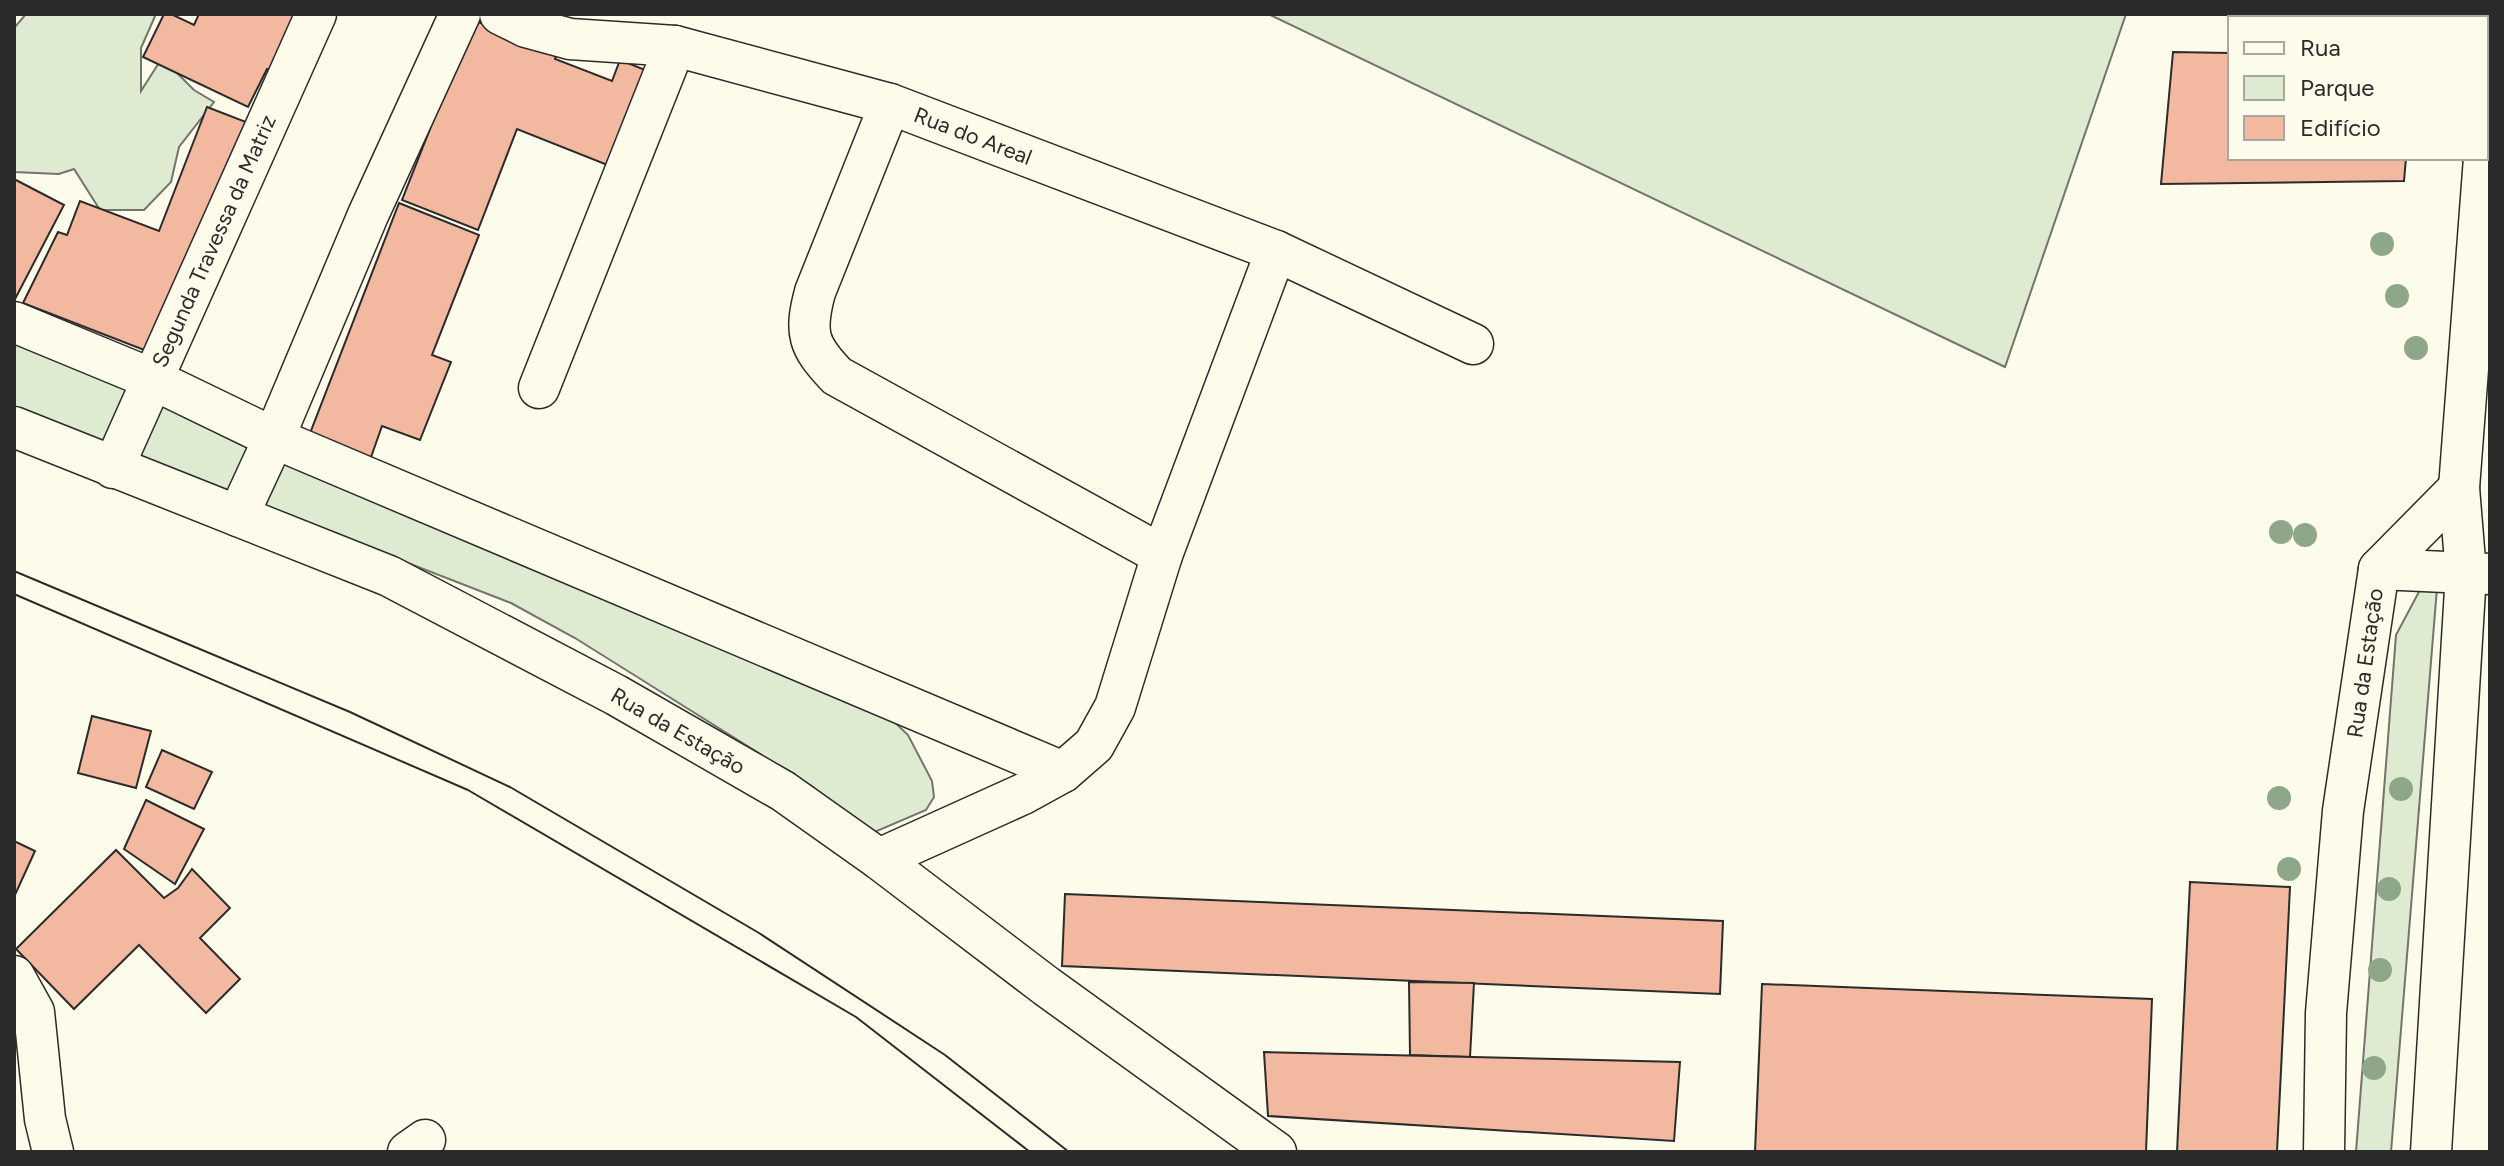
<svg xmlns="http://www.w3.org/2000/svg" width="2504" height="1166" font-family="Figtree,sans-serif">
	<rect width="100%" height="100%" fill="#fdfbea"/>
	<!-- green -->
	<g fill="#deebd1" stroke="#74746e" stroke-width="2">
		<path d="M26 14H156L141 48V91L162 58 194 90 214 102 179 147 171 182 144 210H100L74 169 59 174 14 172V28Z"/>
		<path d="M1268 14H2126L2005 367Z"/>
		<path d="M14 339 884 712 908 735 932 781 934 797 926 810 870 834 845 823 813 787 575 638 511 603 14 410Z"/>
		<path d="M2421 588H2437L2391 1152H2356L2396 635Z"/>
	</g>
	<!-- building -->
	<g fill="#f2b8a0" stroke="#2b2b2b" stroke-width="2">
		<path d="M164 14H171L194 25 199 14H297L271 70 267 69 248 107 143 57Z"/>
		<path d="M473 20 557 53 555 59 612 81 620 60 658 75 620 170 517 129 478 230 402 200Z"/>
		<path d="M2173 52 2230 53V158H2406L2404 181 2161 184Z"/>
		<path d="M207 107 246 122 157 355 23 303 58 232 67 235 80 201 159 231Z"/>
		<path d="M14 179 64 205 14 301Z"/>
		<path d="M399 203 479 235 432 355 451 362 420 440 382 426 370 460 309 436Z"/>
		<path d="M92 716 151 731 136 788 78 773Z"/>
		<path d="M162 750 212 772 194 809 146 787Z"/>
		<path d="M146 800 204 829 175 884 124 849Z"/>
		<path d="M14 841 35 851 14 897Z"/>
		<path d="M116 850 164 898 178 888 192 869 230 908 200 938 240 979 206 1013 139 945 74 1009 16 949Z"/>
		<path d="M2190 882 2290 887 2277 1152H2177Z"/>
		<path d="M1065 894 1723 921 1720 994 1062 966Z"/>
		<path d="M1409 982 1474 983 1470 1057 1410 1055Z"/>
		<path d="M1762 984 2152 999 2146 1152H1755Z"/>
		<path d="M1264 1052 1680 1062 1674 1141 1268 1116Z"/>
	</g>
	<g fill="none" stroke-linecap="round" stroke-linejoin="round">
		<defs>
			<g id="minor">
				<path d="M500 14 526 27 570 39 675 46 890 104 1276 251 1473 344"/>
				<path d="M890 104 815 292C804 333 808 346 837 376L1162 555"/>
				<path d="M2486 126 2490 73"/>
				<path d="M14 322 152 379 274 438 1063 772"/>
				<path d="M539 388 675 46"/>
				<path d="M14 427 389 576 616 695 783 791 879 859 1046 986 1276 1152"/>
				<path d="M113 468 316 14"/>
				<path d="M238 516 274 438 368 215 460 14"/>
				<path d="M2379 569 2490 574"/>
				<path d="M879 859 1023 794 1063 772 1094 745 1115 707 1162 555 1276 251"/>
				<path d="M14 976 34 1012 45 1119 53 1152"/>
				<path d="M408 1152 425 1140"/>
				<path d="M2324 1152 2326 1013 2343 811 2379 569 2459 488"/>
				<path d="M2431 1152 2466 573 2459 488 2484 158"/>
			</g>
		</defs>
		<!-- minor casing -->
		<use href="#minor" stroke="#2b2b2b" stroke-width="43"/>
		<!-- minor -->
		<use href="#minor" stroke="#fdfbea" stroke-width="40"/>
		<!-- tram -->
		<g stroke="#2b2b2b" stroke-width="2">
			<path d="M14 571 350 712 510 787 759 933 945 1055 1069 1152"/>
			<path d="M14 594 468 790 856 1017 1030 1152"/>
		</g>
	</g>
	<!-- trees -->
	<g fill="#8ea78a">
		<circle cx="2382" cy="244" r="12"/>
		<circle cx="2397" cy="296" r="12"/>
		<circle cx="2416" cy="348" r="12"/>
		<circle cx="2281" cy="532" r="12"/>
		<circle cx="2305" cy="535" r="12"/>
		<circle cx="2401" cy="789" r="12"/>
		<circle cx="2279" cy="798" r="12"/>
		<circle cx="2289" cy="869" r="12"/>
		<circle cx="2389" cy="889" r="12"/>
		<circle cx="2380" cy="970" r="12"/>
		<circle cx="2374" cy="1068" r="12"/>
	</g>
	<g text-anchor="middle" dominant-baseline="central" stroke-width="6" stroke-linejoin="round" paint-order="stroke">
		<!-- street labels -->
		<g font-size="22" fill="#2b2b2b" stroke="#fdfbea">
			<text transform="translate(973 136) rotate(21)">Rua do Areal</text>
			<text transform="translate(214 241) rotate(-66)">Segunda Travessa da Matriz</text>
			<text transform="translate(2365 663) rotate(-82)">Rua da Estação</text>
			<text transform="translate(678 731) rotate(30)">Rua da Estação</text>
		</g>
	</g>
	<!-- border -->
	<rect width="2504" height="1166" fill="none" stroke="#2b2b2b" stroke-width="32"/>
	<!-- legend -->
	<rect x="2228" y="16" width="260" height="144" fill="#fdfbea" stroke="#a9a89e" stroke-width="2"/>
	<rect x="2244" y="42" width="40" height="12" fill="#fdfbea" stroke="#a9a89e" stroke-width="2"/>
	<text x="2300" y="56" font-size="24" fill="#2b2b2b">Rua</text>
	<rect x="2244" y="76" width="40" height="24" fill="#deebd1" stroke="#a9a89e" stroke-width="2"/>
	<text x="2300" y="96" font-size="24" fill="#2b2b2b">Parque</text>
	<rect x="2244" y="116" width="40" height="24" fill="#f2b8a0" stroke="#a9a89e" stroke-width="2"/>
	<text x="2300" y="136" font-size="24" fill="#2b2b2b">Edifício</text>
</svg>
